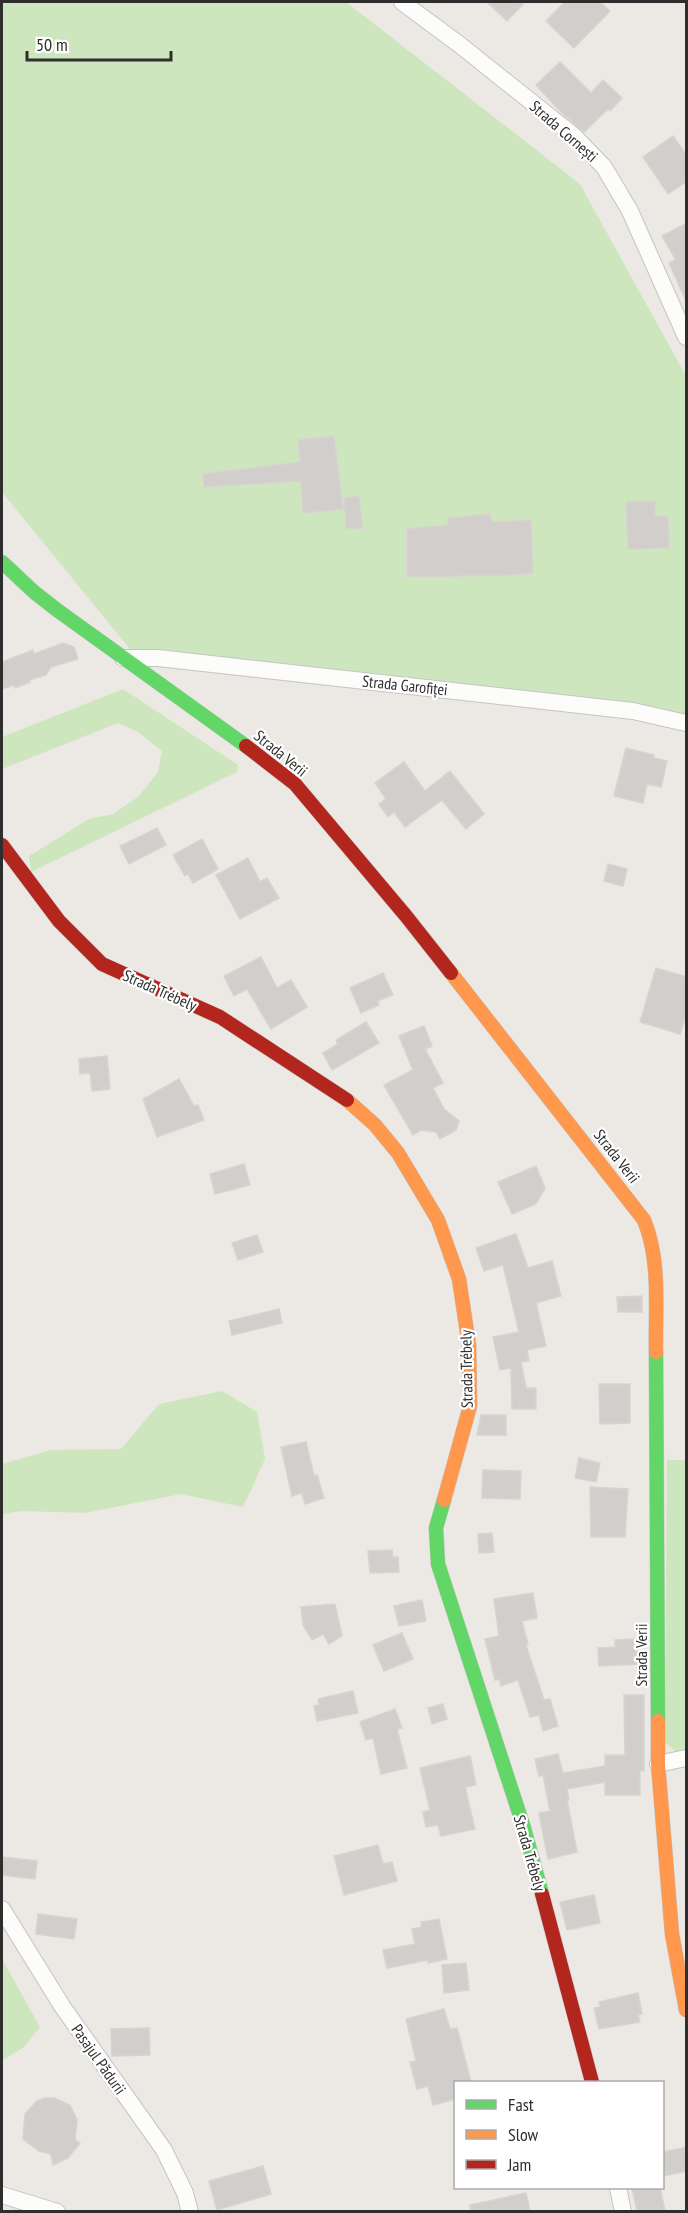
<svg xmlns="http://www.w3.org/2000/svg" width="688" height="2213" font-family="'PT Sans Narrow',sans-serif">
	<rect width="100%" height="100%" fill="#ece8e4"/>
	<!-- green -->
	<g fill="#cee6be">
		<path d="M2 2H346L580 184 686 376V720L133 653 2 492Z"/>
		<path d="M123 689 238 765 237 772 31 872 29 856 89 819 113 814 138 797 158 772 162 751 138 732 118 723 2 769V737Z"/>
		<path d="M222 1391 257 1412 265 1459 243 1507 181 1494 85 1513 22 1511 2 1514V1464L51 1450 121 1449 159 1404Z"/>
		<path d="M667 1460H686V1749L676 1752 665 1742Z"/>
		<path d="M2 1959 40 2027 24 2047 3 2060 2 2059Z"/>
	</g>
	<!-- building -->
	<g fill="#d1cecb" stroke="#d7d4d0" stroke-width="1.5">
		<path d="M487 2H525L507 21Z"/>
		<path d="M565 2H600L610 11 574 48 546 21Z"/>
		<path d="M560 62 591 93 603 80 622 98 610 111 608 109 584 132 561 112 536 85Z"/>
		<path d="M673 136 687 156V181L668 194 643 157Z"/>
		<path d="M687 223V303L669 263 676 260 662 236Z"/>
		<path d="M334 436 343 509 303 513 301 481 204 487 203 474 300 462 298 440Z"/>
		<path d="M359 496 363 528 346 529 344 498Z"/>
		<path d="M655 501V516H668L669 548 628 549 626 502Z"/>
		<path d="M490 514 492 522 531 520 533 573 511 575 407 577V529L448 525V518Z"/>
		<path d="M63 643 74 647 78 659 51 667 46 675 29 680 30 682 15 688 14 685 2 689V662L33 650 34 654Z"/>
		<path d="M626 748 654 755V758L667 761 661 787 647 784 643 803 614 796Z"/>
		<path d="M404 762 425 791 450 771 484 814 466 829 442 800 405 827 394 812 388 817 379 804 386 799 375 783Z"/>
		<path d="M157 828 166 845 129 864 120 846Z"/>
		<path d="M202 839 218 869 193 883 188 874 185 876 173 855Z"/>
		<path d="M248 858 260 882 267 878 279 898 240 919 216 875Z"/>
		<path d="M608 864 627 869 623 886 604 881Z"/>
		<path d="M261 957 277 988 291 980 307 1007 271 1029 247 989 234 996 224 976Z"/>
		<path d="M656 968 687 977V1012L680 1034 640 1022Z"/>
		<path d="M383 973 393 995 377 1001 379 1005 361 1013 350 988Z"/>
		<path d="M366 1022 379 1043 332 1070 323 1053 338 1044 336 1040Z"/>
		<path d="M424 1026 432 1046 425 1049 443 1083 433 1088 444 1109 459 1121 456 1130 440 1139 436 1132 421 1130 413 1135 384 1085 413 1070 399 1036Z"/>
		<path d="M107 1056 110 1089 92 1091 90 1073 80 1074 79 1059Z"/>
		<path d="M179 1079 194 1106 198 1105 204 1120 157 1137 143 1099Z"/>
		<path d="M244 1164 250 1185 215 1194 210 1174Z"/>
		<path d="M536 1166 545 1188 536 1204 512 1214 498 1182Z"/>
		<path d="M516 1234 528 1268 552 1261 561 1296 536 1303 546 1346 527 1350 529 1361 521 1362 526 1388H536V1409H512L511 1368 500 1370 493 1337 519 1332 503 1265 484 1271 476 1248Z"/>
		<path d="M257 1235 263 1252 238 1260 232 1243Z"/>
		<path d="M642 1296V1312H618L617 1297Z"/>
		<path d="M279 1309 282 1323 232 1335 229 1321Z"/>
		<path d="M599 1384H630V1423L600 1424Z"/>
		<path d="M481 1415H506V1435H477Z"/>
		<path d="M306 1442 314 1476 317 1475 324 1498 305 1504 302 1493 292 1496 281 1447Z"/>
		<path d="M579 1458 600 1463 596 1482 575 1478Z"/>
		<path d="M483 1470 521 1471 520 1499 482 1498Z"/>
		<path d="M590 1487 628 1489 625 1537H591Z"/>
		<path d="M492 1533 494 1552 479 1553 478 1534Z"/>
		<path d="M392 1550 393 1557H398L399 1572 370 1573 368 1551Z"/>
		<path d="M533 1593 537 1618 522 1621 528 1644 526 1645 544 1700 550 1699 558 1726 543 1731 539 1715 530 1717 518 1680 501 1686 499 1679 495 1680 485 1639 499 1636 494 1599Z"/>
		<path d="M422 1600 426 1621 399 1626 394 1606Z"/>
		<path d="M335 1604 342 1636 329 1644 323 1634 312 1640 303 1625 301 1607Z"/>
		<path d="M402 1633 413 1659 384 1671 373 1645Z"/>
		<path d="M638 1639 639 1664 599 1666 598 1648 615 1647V1640Z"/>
		<path d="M353 1691 358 1713 317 1721 314 1706 319 1705 318 1699Z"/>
		<path d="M624 1695H644V1771H640V1795H605V1782L567 1789 569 1800H567L577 1852 548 1859 539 1813 550 1811 543 1775 539 1776 535 1759 558 1754 563 1773 605 1766V1755H625Z"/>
		<path d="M443 1704 447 1719 432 1724 428 1708Z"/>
		<path d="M395 1709 402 1728 397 1729 407 1768 381 1774 373 1738 366 1740 360 1722Z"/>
		<path d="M470 1756 476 1785 465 1787 475 1829 441 1836 438 1825 426 1827 423 1812 430 1810 420 1768Z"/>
		<path d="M378 1845 383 1864 392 1862 397 1881 344 1895 334 1856Z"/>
		<path d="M2 1857 37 1861 35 1879 2 1875Z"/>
		<path d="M594 1895 600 1923 567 1930 560 1902Z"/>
		<path d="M38 1914 77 1919 74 1939 36 1934Z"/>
		<path d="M439 1919 447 1959 428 1963V1960L387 1968 383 1950 415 1944 412 1929 422 1927 421 1922Z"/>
		<path d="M466 1963 469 1990 444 1993 442 1965Z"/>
		<path d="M638 1993 642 2014 638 2015 640 2022 599 2029 594 2008 600 2007 599 2002Z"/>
		<path d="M444 2009 450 2029 457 2028 471 2082H456V2099L433 2105 428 2086 417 2089 410 2062 416 2061 406 2019Z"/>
		<path d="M149 2028 150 2055 112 2056 111 2029Z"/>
		<path d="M45 2098H54L70 2105 77 2120 75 2140 80 2143 68 2158 53 2165 51 2154 39 2151 23 2139 25 2114 37 2101Z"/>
		<path d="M687 2147V2171L663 2176V2152Z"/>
		<path d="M263 2166 271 2194 217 2210 209 2181Z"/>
		<path d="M632 2187H660L665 2211H637Z"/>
		<path d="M526 2193 530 2211H471L470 2205Z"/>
	</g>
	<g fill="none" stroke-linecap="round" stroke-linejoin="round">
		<defs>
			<g id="street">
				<path d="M402 2 460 45 574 136 604 167 630 211 686 337"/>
				<path d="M123 658H158L633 711 686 723"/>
				<path d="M658 1764 686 1758"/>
				<path d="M2 1909 62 2006 164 2150 185 2193 190 2212"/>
				<path d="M618 2188 623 2212"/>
				<path d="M2 2195 57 2212"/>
			</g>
			<g id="fast">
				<path d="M2 562 34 592 57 610 246 746"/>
				<path d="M656 1352 658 1721"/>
				<path d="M444 1500 436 1528 438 1564 524 1828 542 1894"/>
			</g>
			<g id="slow">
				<path d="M451 973 644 1220C661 1261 655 1309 656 1352"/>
				<path d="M347 1100 375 1125 398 1153 438 1220 459 1279 469 1345 470 1406 444 1500"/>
				<path d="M658 1721V1764L672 1934 686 2010"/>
			</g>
			<g id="jam">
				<path d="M246 746 295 784 406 916 451 973"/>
				<path d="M2 845 59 921 102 964 220 1017 347 1100"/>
				<path d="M542 1894 592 2082"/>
			</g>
		</defs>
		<!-- street casing -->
		<use href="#street" stroke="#c5c4c5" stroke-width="18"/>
		<!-- fast casing -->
		<use href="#fast" stroke="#c5c4c5" stroke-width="15"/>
		<!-- slow casing -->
		<use href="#slow" stroke="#c5c4c5" stroke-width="15"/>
		<!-- jam casing -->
		<use href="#jam" stroke="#c5c4c5" stroke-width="15"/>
		<!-- street -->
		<use href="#street" stroke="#fcfcfb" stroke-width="16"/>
		<!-- fast -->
		<use href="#fast" stroke="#63d668" stroke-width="14"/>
		<!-- slow -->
		<use href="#slow" stroke="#ff974d" stroke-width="14"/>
		<!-- jam -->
		<use href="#jam" stroke="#b3261e" stroke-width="14"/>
	</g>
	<g text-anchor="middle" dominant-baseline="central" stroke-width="4.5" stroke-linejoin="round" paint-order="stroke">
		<!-- street labels -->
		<g font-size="16" fill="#2e2e2e" stroke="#fff">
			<text transform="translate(564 131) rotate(41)">Strada Cornești</text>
			<text transform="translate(405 685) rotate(6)">Strada Garofiței</text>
			<text transform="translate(281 753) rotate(39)">Strada Verii</text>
			<text transform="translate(160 990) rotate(24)">Strada Trébely</text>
			<text transform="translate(617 1156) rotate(52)">Strada Verii</text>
			<text transform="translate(466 1369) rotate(-91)">Strada Trébely</text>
			<text transform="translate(641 1655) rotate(-90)">Strada Verii</text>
			<text transform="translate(530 1853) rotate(74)">Strada Trébely</text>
			<text transform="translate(99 2059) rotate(55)">Pasajul Pădurii</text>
		</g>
	</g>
	<!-- border -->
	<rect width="688" height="2213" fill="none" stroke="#2e2e2e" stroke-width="6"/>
	<!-- legend -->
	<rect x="454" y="2081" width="210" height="108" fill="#ffffff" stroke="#ababab" stroke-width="1.5"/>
	<rect x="466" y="2100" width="30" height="9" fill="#63d668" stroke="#ababab" stroke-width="1.5"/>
	<text x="508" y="2111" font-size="18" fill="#2e2e2e">Fast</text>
	<rect x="466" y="2130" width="30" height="9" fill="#ff974d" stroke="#ababab" stroke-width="1.5"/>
	<text x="508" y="2141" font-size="18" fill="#2e2e2e">Slow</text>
	<rect x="466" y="2160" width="30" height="9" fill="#b3261e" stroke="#ababab" stroke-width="1.5"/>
	<text x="508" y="2171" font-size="18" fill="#2e2e2e">Jam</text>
	<!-- scale -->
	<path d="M27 51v9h144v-9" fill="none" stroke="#2e2e2e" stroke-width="3"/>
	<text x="36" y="51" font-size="18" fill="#2e2e2e" stroke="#ffffff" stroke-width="4.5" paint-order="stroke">50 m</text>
</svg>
